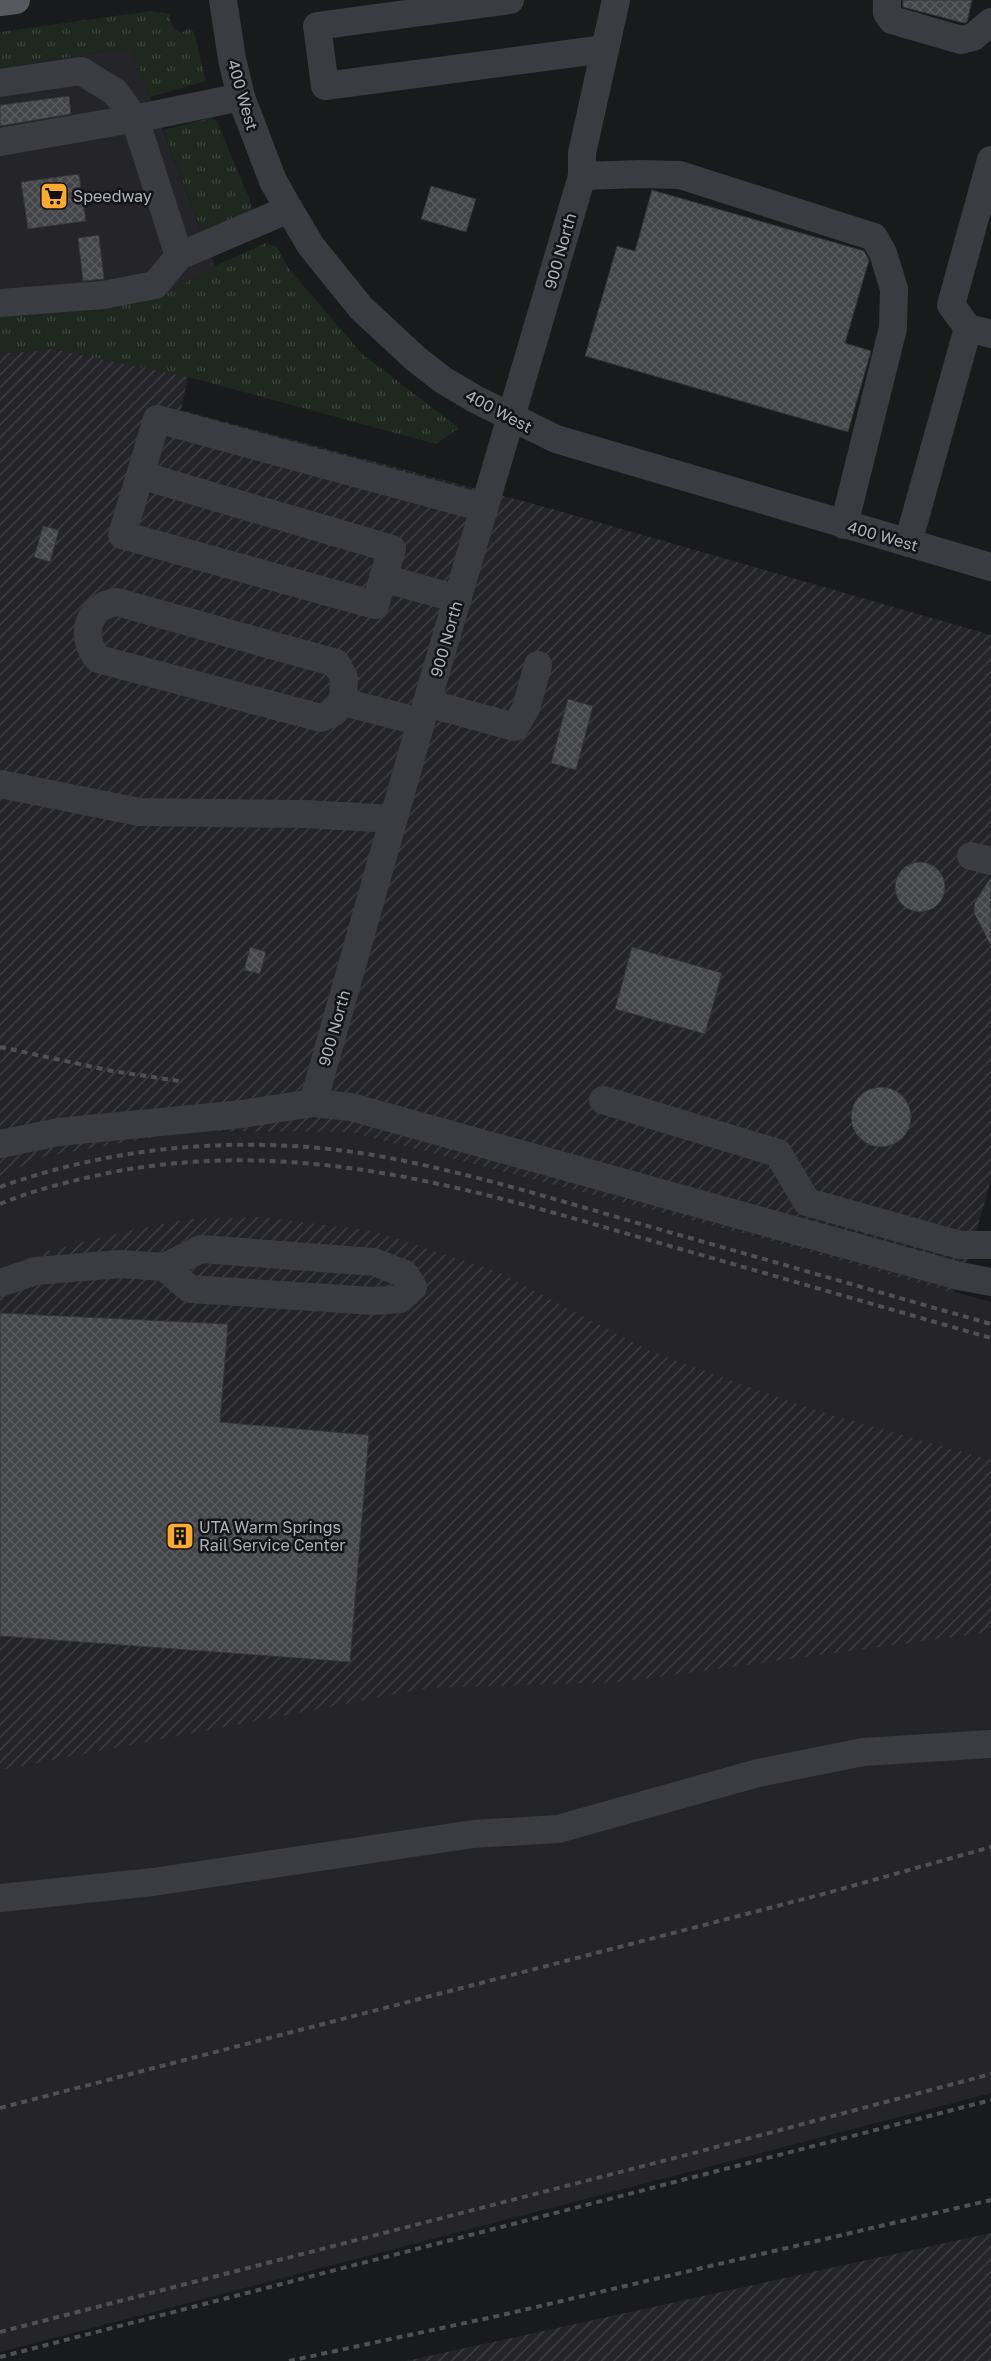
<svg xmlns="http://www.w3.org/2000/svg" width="991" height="2361" font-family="'Golos Text',sans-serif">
	<defs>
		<pattern id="industrial-furrows" width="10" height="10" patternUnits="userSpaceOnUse" patternTransform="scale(1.25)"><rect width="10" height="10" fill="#252529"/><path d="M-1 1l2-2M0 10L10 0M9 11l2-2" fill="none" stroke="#424246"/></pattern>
		<pattern id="grass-tufts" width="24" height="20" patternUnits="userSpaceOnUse" patternTransform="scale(1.25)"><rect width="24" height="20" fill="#1f281f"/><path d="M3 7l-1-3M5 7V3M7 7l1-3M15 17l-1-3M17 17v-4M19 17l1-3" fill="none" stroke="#3d453e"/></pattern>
		<pattern id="building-cross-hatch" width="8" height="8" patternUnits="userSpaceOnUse" patternTransform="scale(1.25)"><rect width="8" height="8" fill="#434549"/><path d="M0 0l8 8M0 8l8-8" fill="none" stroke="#5b5d61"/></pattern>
	</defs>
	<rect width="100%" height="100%" fill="#191a1c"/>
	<!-- built -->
	<g fill="#252529">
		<path d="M105 51H132L215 266 167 293 0 314V69Z"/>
		<path d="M189 1131 349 1132 768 1240 991 1302V2093L0 2352V1176L43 1157Z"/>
	</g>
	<!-- industrial -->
	<g fill="url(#industrial-furrows)">
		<path d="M53 349 188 377 181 410 552 509 991 635V1180L968 1260 954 1293 768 1240 349 1132 189 1131 43 1157 0 1176V354Z"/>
		<path d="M261 1217 373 1231 498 1272 652 1352 814 1410 991 1460V1632L620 1682 428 1688 0 1770V1269L48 1251 127 1231 189 1219Z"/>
		<path d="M991 2233V2361H406Z"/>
	</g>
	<!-- grass -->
	<g fill="url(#grass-tufts)">
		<path d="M151 11 170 14C170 25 173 28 181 33L189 28 194 32 206 81 150 97 132 51H104L0 69V32Z"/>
		<path d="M211 118 217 122 254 210 203 234 163 130Z"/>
		<path d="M266 243 277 247 289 269 362 354 459 428 436 444 188 377 53 349 0 354V314L167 293 215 266Z"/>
	</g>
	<!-- building -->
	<g fill="url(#building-cross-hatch)" stroke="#333438">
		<path d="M903 0H972L967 22 964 23 903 7Z"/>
		<path d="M69 96 71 114 0 126V105Z"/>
		<path d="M79 174 86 221 28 229 21 182Z"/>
		<path d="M431 186 476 199 466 232 421 219Z"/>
		<path d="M652 190 864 251 869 260 845 343 871 351 848 432 585 356 617 246 635 251Z"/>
		<path d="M99 235 104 279 83 281 78 238Z"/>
		<path d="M43 526 59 530 50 562 34 557Z"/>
		<path d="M568 699 593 706 576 770 551 763Z"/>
		<circle cx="920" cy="887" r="25"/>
		<path d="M991 877V946L974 913V907L975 902Z"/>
		<path d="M250 947 266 952 260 974 244 970Z"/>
		<path d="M632 947 722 973 705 1034 615 1009Z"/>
		<circle cx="881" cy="1117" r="30"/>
		<path d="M0 1313 228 1324 220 1422 369 1435 350 1662 0 1636Z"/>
	</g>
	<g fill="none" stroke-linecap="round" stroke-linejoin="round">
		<!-- minor -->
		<g stroke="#3a3c41" stroke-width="28">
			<path d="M223 0 232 59 241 97 273 181 289 209 311 246 361 308 416 359 443 380 475 399 556 439 991 567"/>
			<path d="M510 0 317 26 325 86 605 49"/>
			<path d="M887 0V13L892 20 961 40 973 37 991 22"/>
			<path d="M0 83 81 71 115 92 135 119 179 256 289 209"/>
			<path d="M0 142 149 116 241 97"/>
			<path d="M991 160 951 305 968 328 991 334"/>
			<path d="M582 176 640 174 680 175 874 237 883 253 894 289 893 328 844 525"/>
			<path d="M0 303 103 295 155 285 179 256"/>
			<path d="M140 475 392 549 375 605 122 535 157 419 484 508"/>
			<path d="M908 543 968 328"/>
			<path d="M383 578 458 599"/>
			<path d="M343 702 344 678 336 663 117 602C86 606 80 637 98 659L321 718 334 712 343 702 421 722"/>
			<path d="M427 703 515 727 526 708 538 665"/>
			<path d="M0 784 139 812 305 814 393 819"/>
			<path d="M971 856 991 861"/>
			<path d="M603 1100 778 1153 807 1202 960 1245H991"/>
			<path d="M313 1103 421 722 582 176V153L616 0"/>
			<path d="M0 1144 59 1132 242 1114 313 1103 351 1107 959 1276 991 1282"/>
			<path d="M0 1283 36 1271 120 1264 164 1267 201 1249 374 1262 405 1274 413 1287 400 1299 374 1301 190 1289 164 1267"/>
			<path d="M0 1898 153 1882 473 1834 558 1829 758 1773 863 1752 991 1744"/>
		</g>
		<!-- major -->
		<path stroke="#565960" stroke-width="28" d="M0 2 16 0"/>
		<!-- rail -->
		<g stroke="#4d5056" stroke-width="4" stroke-dasharray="6 5" stroke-linecap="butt">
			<path d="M0 1047 112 1071 179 1081"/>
			<path d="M0 1187C119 1144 254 1134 379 1156 471 1173 561 1201 651 1227 765 1259 878 1292 991 1324"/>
			<path d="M0 1204C36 1189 75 1180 113 1172 303 1136 475 1190 656 1242 768 1274 879 1306 991 1338"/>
			<path d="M0 2108 827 1893 991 1847"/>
			<path d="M0 2332 690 2154 991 2074"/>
			<path d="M0 2357 991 2100"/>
			<path d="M289 2361 502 2315 991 2200"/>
		</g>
	</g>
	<!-- icons -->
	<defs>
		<symbol id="supermarket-square" viewBox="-11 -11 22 22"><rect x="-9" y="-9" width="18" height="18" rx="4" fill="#fdaa30" stroke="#141417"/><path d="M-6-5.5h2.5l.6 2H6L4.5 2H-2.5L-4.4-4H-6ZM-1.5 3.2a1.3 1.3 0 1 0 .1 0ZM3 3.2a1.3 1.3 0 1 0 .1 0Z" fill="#111"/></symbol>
		<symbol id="building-square" viewBox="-11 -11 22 22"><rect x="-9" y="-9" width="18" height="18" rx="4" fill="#fdaa30" stroke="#141417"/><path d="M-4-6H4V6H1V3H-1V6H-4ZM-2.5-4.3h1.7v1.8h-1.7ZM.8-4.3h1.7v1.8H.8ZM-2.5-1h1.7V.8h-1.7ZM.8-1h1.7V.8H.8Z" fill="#111"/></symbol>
	</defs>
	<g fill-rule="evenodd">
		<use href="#supermarket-square" x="38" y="180" width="32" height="32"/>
		<use href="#building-square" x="164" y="1520" width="32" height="32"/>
	</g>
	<g text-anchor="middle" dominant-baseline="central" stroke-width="5" stroke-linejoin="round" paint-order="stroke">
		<!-- street labels -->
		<g font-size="16" fill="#abb2bc" stroke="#141417">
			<text transform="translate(243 95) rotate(74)">400 West</text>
			<text transform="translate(560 251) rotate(-74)">900 North</text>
			<text transform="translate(499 411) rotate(28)">400 West</text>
			<text transform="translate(883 536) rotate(16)">400 West</text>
			<text transform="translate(446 639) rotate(-74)">900 North</text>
			<text transform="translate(334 1028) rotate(-74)">900 North</text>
		</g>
		<!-- poi labels -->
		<g font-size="16" fill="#abb2bc" stroke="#141417" text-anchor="start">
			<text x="73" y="196">Speedway</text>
			<text x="199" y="1527">UTA Warm Springs<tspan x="199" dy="18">Rail Service Center</tspan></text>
		</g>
	</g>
</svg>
